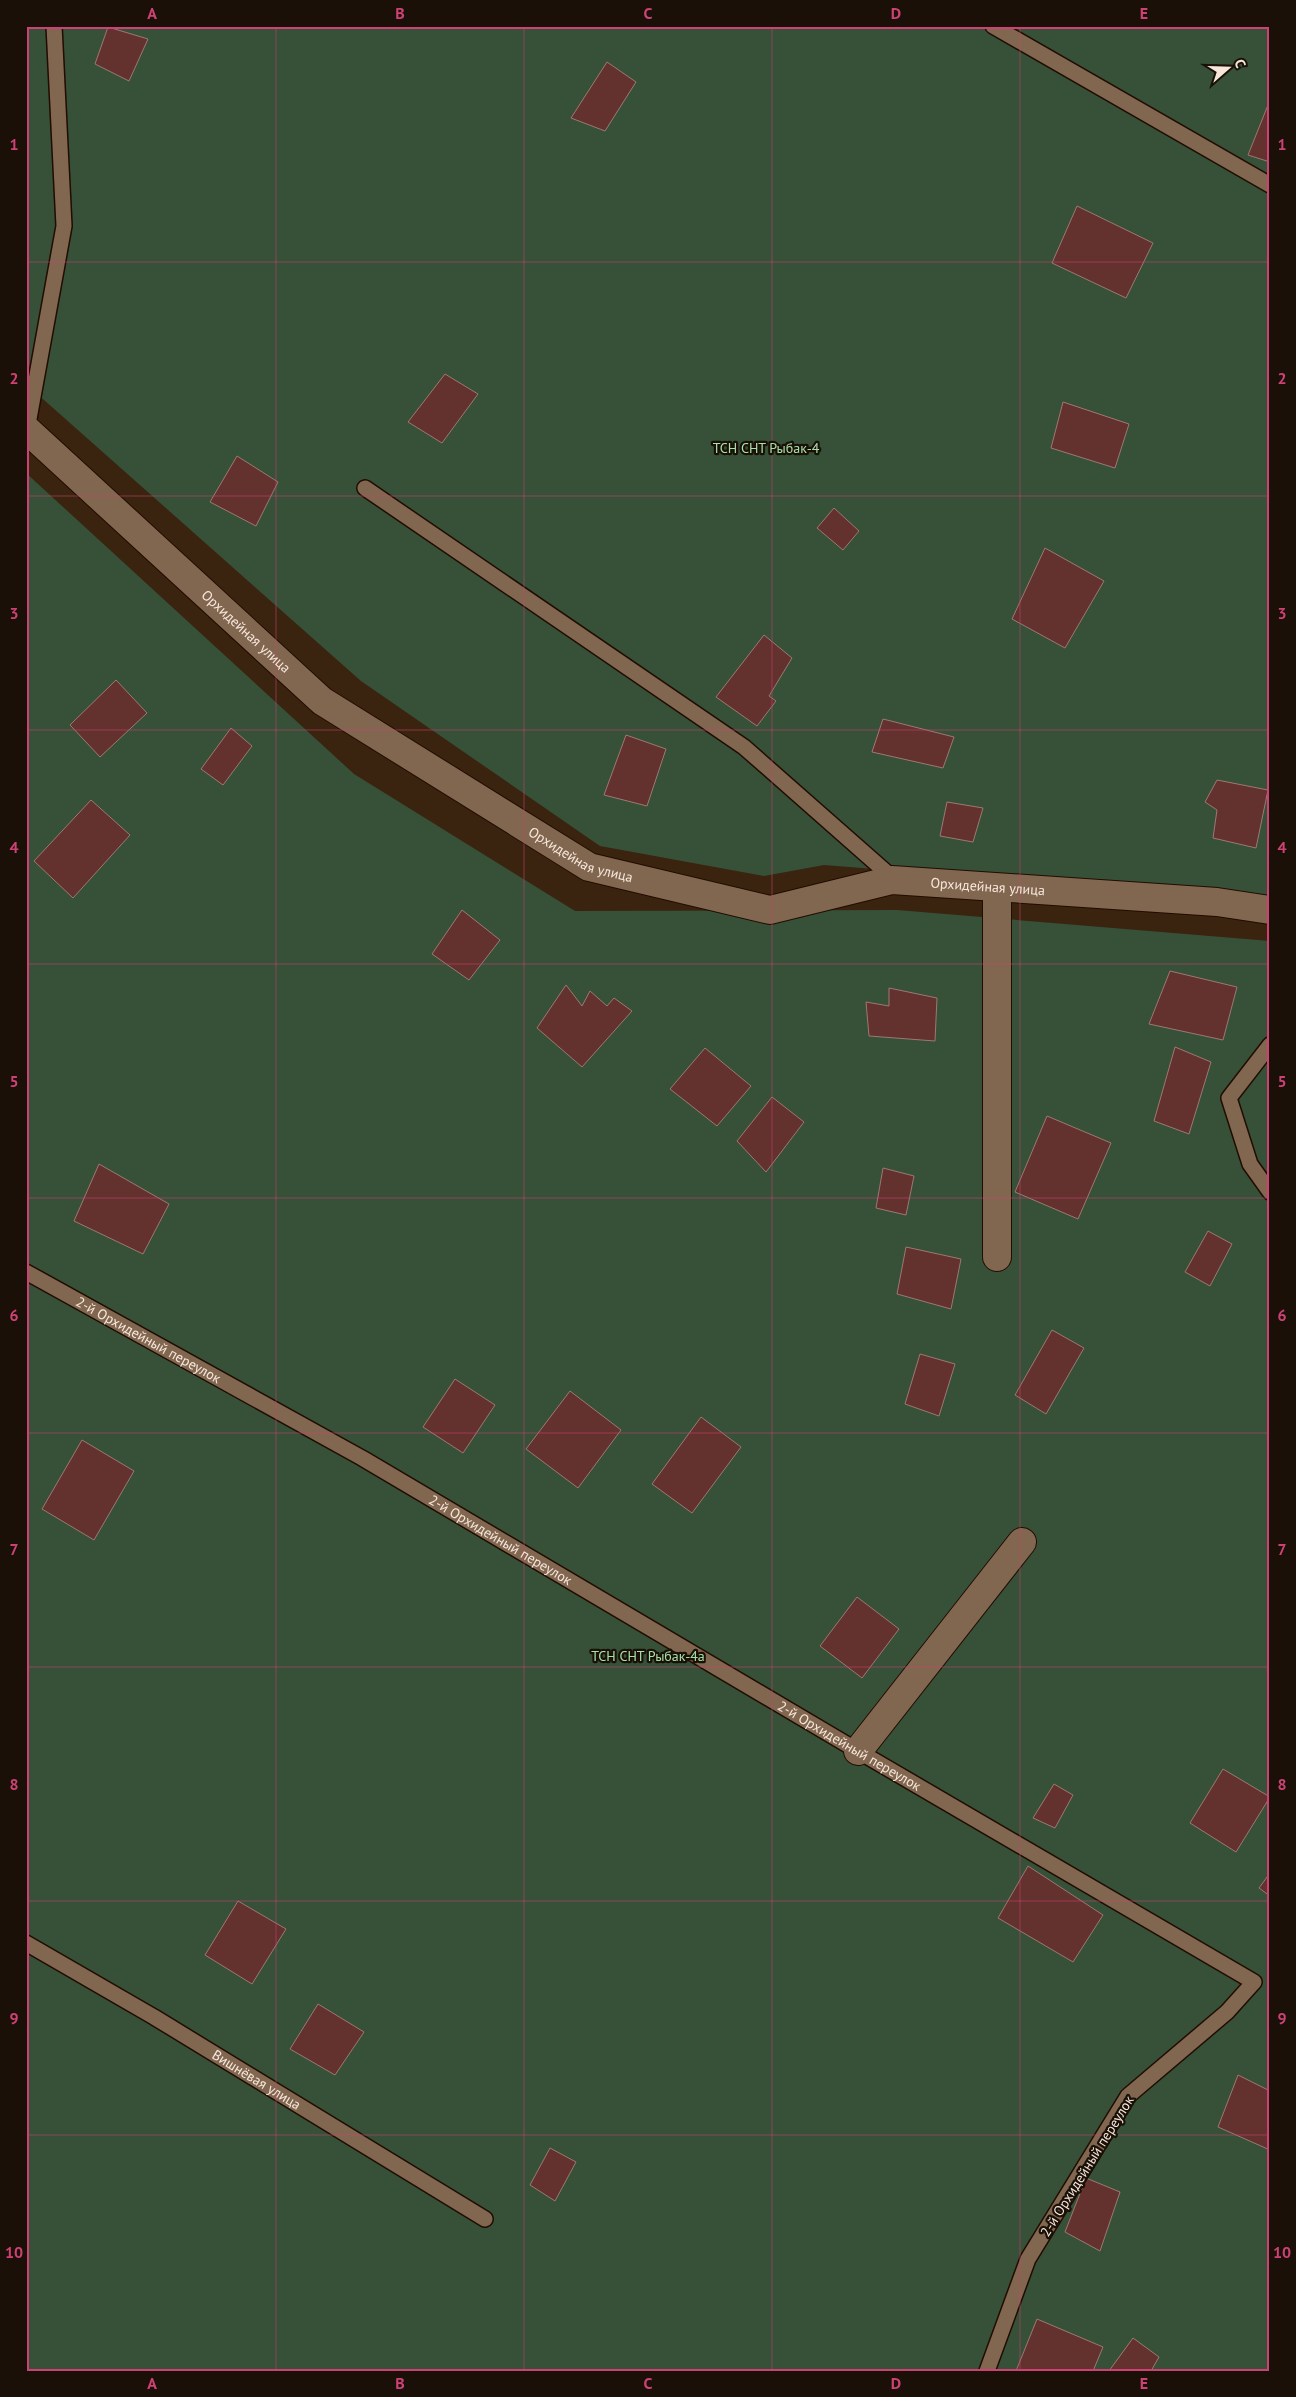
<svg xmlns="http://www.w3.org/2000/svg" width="1296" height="2397" font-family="'PT Sans',sans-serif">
	<rect width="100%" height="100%" fill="#3b240f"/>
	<!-- green -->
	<g fill="#375139">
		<path d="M26 26H1270V900L824 865 764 876 600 846 361 681 26 384Z"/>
		<path d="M26 473 354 774 575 911 897 910 1270 941V2371H26Z"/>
	</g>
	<!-- building -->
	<g fill="#63322e" stroke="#9d7873">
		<path d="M108 27 148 39 129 81 95 64Z"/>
		<path d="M607 62 636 82 605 131 571 118Z"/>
		<path d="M1270 100V162L1248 155Z"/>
		<path d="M1077 206 1153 243 1126 298 1052 263Z"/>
		<path d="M445 374 478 394 442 443 408 422Z"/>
		<path d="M1063 402 1129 424 1115 468 1051 448Z"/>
		<path d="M237 456 278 482 256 526 210 502Z"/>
		<path d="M834 508 859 531 843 550 817 528Z"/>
		<path d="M1045 548 1104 581 1065 648 1012 619Z"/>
		<path d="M764 635 792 658 769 696 776 701 757 726 716 697Z"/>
		<path d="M116 680 147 713 100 757 70 725Z"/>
		<path d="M883 719 954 737 943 768 872 752Z"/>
		<path d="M231 728 252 746 223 785 201 769Z"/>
		<path d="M626 735 666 749 647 806 604 795Z"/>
		<path d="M1217 780 1268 790 1256 848 1213 838 1217 810 1205 802Z"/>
		<path d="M91 800 130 835 73 898 34 861Z"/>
		<path d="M947 802 983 808 973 842 940 836Z"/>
		<path d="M462 910 500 940 469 980 432 954Z"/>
		<path d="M1170 971 1237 987 1223 1040 1149 1024Z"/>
		<path d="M566 985 582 1006 590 991 607 1006 614 998 632 1011 582 1067 537 1028Z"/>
		<path d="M889 988 937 998 935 1041 869 1036 866 1002 889 1006Z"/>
		<path d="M1175 1047 1211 1062 1189 1134 1154 1121Z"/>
		<path d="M705 1048 751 1086 717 1126 670 1089Z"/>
		<path d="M772 1097 804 1122 766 1172 737 1141Z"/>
		<path d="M1047 1116 1111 1143 1078 1219 1015 1192Z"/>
		<path d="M99 1164 169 1204 143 1254 74 1221Z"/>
		<path d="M883 1168 914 1176 906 1215 876 1208Z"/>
		<path d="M1208 1231 1232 1244 1210 1286 1185 1272Z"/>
		<path d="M906 1247 961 1259 951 1309 897 1294Z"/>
		<path d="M1052 1330 1084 1348 1046 1414 1015 1395Z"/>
		<path d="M920 1354 955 1364 939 1416 905 1404Z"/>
		<path d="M455 1379 495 1405 463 1453 423 1427Z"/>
		<path d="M570 1391 621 1430 578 1488 526 1449Z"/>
		<path d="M701 1417 741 1447 692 1513 652 1484Z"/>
		<path d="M82 1440 134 1471 94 1540 42 1509Z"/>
		<path d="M857 1597 899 1629 862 1678 820 1646Z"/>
		<path d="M1223 1769 1270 1797 1236 1852 1190 1823Z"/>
		<path d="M1054 1784 1073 1795 1055 1828 1033 1818Z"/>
		<path d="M1028 1866 1103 1915 1073 1962 998 1918Z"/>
		<path d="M1270 1873V1896L1259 1888Z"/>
		<path d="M238 1901 286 1929 252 1984 205 1955Z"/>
		<path d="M318 2004 364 2032 335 2075 290 2049Z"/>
		<path d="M1238 2075 1270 2091V2150L1218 2127Z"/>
		<path d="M550 2148 576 2162 555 2201 530 2185Z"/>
		<path d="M1086 2178 1120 2192 1100 2251 1065 2232Z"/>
		<path d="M1037 2319 1103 2347 1093 2371H1016Z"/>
		<path d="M1133 2338 1159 2357 1151 2371H1109Z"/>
	</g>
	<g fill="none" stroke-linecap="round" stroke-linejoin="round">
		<defs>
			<g id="service">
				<path d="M993 26 1270 185"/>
				<path d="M27 430 64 226 54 26"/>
				<path d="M365 488 744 747 895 880"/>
				<path d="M1270 1045 1229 1098 1250 1164 1270 1192"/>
				<path id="s1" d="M26 1272 362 1458 858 1751 1254 1982 1227 2012 1128 2096 1028 2259 987 2371"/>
				<path id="s2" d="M26 1943 154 2017 485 2219"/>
			</g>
			<g id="minor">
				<path id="s3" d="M26 429 322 701 589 867 770 910 892 880 1217 902 1270 910"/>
				<path d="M997 888V1257"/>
				<path d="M858 1751 1022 1542"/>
			</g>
		</defs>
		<!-- service casing -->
		<use href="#service" stroke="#210c00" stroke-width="18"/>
		<!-- minor casing -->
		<use href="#minor" stroke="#210c00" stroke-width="30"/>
		<!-- service -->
		<use href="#service" stroke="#816650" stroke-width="15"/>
		<!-- minor -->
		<use href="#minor" stroke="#816650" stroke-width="28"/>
	</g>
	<!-- grid -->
	<path fill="none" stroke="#cd4175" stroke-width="1" stroke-opacity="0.55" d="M276 26V2371M524 26V2371M772 26V2371M1020 26V2371M26 262H1270M26 496H1270M26 730H1270M26 964H1270M26 1198H1270M26 1433H1270M26 1667H1270M26 1901H1270M26 2135H1270"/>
	<g text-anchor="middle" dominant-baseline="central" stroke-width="4.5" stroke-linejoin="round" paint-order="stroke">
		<!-- park labels -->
		<g font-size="14" fill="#a5e2a8" stroke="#1a1007">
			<text x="766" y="448">ТСН СНТ Рыбак-4</text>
			<text x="648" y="1656">ТСН СНТ Рыбак-4а</text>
		</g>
		<!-- street labels -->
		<g font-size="14" fill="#f7e7db" stroke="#1a1007">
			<text stroke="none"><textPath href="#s3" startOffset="299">Орхидейная улица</textPath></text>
			<text stroke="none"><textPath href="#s3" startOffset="704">Орхидейная улица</textPath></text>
			<text stroke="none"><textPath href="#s3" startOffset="1124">Орхидейная улица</textPath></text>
			<text stroke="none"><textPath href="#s1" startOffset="140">2-й Орхидейный переулок</textPath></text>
			<text stroke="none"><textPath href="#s1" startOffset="545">2-й Орхидейный переулок</textPath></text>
			<text stroke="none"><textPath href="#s1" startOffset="950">2-й Орхидейный переулок</textPath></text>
			<text stroke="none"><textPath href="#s2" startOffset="268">Вишнёвая улица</textPath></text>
			<text transform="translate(1087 2166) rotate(-58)">2-й Орхидейный переулок</text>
		</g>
	</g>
	<!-- border -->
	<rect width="1296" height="2397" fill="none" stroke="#1a1007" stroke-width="55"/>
	<!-- north arrow -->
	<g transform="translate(1228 68) rotate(70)" stroke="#1a1007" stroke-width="4" paint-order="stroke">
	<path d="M0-4L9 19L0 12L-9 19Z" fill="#f7e7db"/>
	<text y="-8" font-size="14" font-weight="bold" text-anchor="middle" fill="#f7e7db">С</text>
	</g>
	<rect x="28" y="28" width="1240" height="2342" fill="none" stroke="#cd4175" stroke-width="2"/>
	<g font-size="16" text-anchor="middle" font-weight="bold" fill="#cd4175">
		<text x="152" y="19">A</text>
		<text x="400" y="19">B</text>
		<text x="648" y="19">C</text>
		<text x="896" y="19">D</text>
		<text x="1144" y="19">E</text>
		<text x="14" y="150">1</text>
		<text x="1282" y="150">1</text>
		<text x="14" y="384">2</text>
		<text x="1282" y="384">2</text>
		<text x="14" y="619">3</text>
		<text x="1282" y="619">3</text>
		<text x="14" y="853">4</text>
		<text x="1282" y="853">4</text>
		<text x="14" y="1087">5</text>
		<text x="1282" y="1087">5</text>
		<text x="14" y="1321">6</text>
		<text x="1282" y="1321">6</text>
		<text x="14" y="1555">7</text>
		<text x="1282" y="1555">7</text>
		<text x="14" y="1790">8</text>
		<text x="1282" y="1790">8</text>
		<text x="14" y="2024">9</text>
		<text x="1282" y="2024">9</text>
		<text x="14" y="2258">10</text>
		<text x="1282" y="2258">10</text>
		<text x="152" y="2389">A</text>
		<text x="400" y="2389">B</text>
		<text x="648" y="2389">C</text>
		<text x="896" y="2389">D</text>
		<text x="1144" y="2389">E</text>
	</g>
</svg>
